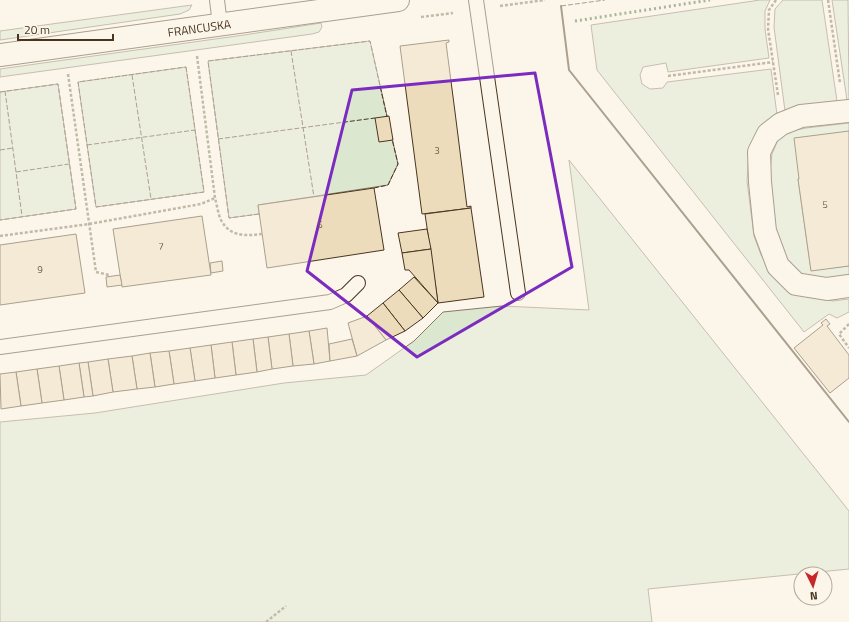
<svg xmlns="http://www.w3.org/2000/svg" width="849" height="622" font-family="'Titillium Web',sans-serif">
	<rect width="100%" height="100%" fill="#fbf6e9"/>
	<!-- green -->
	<g fill="#dce7d0" stroke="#887966">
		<path d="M760 0H770L765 11V29L769 58 668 72 666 63 643 67 640 75 642 84 650 89 663 88 667 82 771 69 777 115 749 152 747 181 754 236 761 255 776 279 803 295 833 301 849 299V312L837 318 829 314 804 332 597 70 591 25Z"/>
		<path d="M783 0H822L837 101 798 107 785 111 774 27 775 9Z"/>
		<path d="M832 0H848L849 100H847Z"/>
		<path d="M192 5 189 10 180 14 0 40V31Z"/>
		<path d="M321 23 322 27 319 32 312 34 0 77V69L244 35Z"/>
		<path d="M370 41 398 164 388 185 258 205 259 214 229 218 208 61Z"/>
		<path d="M186 67 204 192 96 207 78 82Z"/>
		<path d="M58 84 76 209 0 220V92Z"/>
		<path d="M849 123V131L798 179 811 270 849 266V276L811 280 790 267 774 228 769 178 772 154 778 140 786 132 806 128Z"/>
		<path d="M569 160 849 511V569L648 589 652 622H0V422L95 413 284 383 366 375 414 341 443 312 502 306 589 310Z"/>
	</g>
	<!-- building -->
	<g fill="#ecdcbc" stroke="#4a3520">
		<path d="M449 40V42L446 43 455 112 467 207 471 206V208L422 214 400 46Z"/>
		<path d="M389 116 393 140 379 142 375 118Z"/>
		<path d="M849 131V266L811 271 798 179H799L794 138Z"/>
		<path d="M374 188 384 250 267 268 258 205Z"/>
		<path d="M471 208 484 297 438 303 425 214Z"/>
		<path d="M202 216 211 275 122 287 113 229Z"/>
		<path d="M427 229 431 249 402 253 398 233Z"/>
		<path d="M76 234 85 293 0 305V245Z"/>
		<path d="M431 249 438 303 409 270H405L402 253Z"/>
		<path d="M222 261 223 271 211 273 210 263Z"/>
		<path d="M120 275 122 285 107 287 106 277Z"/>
		<path d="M414 277 438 303 423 318 399 290Z"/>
		<path d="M399 290 423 318 405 331 383 303Z"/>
		<path d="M383 303 405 331 386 340 367 316Z"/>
		<path d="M367 316 386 340 357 356 348 323Z"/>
		<path d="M826 319 830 324 827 326 849 355V378L830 393 794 348 823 325 821 323Z"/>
		<path d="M327 328 330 361 314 364 309 331Z"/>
		<path d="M309 331 314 364 293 366 289 334Z"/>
		<path d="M289 334 293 366 272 369 268 337Z"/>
		<path d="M268 337 272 369 257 372 253 339Z"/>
		<path d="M253 339 257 372 236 375 232 342Z"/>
		<path d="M352 339 357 356 330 361 329 344Z"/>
		<path d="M232 342 236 375 215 378 211 345Z"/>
		<path d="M211 345 215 378 195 381 190 348Z"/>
		<path d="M190 348 195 381 174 384 169 351Z"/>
		<path d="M169 351 174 384 155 387 150 353Z"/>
		<path d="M150 353 155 387 137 389 132 356Z"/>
		<path d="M132 356 137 389 113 392 108 359Z"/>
		<path d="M108 359 113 392 93 396 88 362Z"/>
		<path d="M88 362 93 396 84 397 79 363Z"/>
		<path d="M79 363 84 397 64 400 59 366Z"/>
		<path d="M59 366 64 400 42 403 37 369Z"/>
		<path d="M37 369 42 403 21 406 16 372Z"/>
		<path d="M16 372 21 406 1 409 0 374Z"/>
	</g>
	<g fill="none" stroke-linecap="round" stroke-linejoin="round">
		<defs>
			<g id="lane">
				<path d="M217 0 220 25"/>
				<path d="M476 0 518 293"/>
				<path d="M0 347 330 302 346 295 358 283"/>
			</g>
			<g id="street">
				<path id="s1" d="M0 55 398 0"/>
				<path d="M849 111 801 116 781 124 768 134 759 152 760 182 765 231 778 266 796 284 827 289 849 286"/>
			</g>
		</defs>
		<!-- lane casing -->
		<use href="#lane" stroke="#4a3520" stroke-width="16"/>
		<!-- street casing -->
		<use href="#street" stroke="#4a3520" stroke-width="24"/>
		<!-- path -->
		<g stroke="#7f6f5c" stroke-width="2.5" stroke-dasharray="3 2" stroke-linecap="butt">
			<path d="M776 0 769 10 768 29 778 95"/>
			<path d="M828 0 840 83"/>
			<path d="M500 6 545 0"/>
			<path d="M421 17 453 13"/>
			<path d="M197 56 215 198C217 205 218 214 221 220 230 237 245 236 262 234"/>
			<path d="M68 74 96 272 109 275"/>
			<path d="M668 76 773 62"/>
			<path d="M0 236 89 224 201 204 215 198"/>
			<path d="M849 324 839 334 849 348"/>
			<path d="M266 622 286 606"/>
		</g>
		<!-- lane -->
		<use href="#lane" stroke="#fbf6e9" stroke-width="14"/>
		<!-- street -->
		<use href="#street" stroke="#fbf6e9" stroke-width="22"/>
		<!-- hedge -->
		<path stroke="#436837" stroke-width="3" stroke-dasharray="2 3" stroke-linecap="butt" d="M575 21 710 0"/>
		<!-- fence -->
		<g stroke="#4a3520" stroke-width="1" stroke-dasharray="5 2" stroke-linecap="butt">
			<path d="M561 6 605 0"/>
			<path d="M291 51 314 197"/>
			<path d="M186 67 204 192 96 207 78 82Z"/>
			<path d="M132 75 151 199"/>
			<path d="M5 91 22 216"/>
			<path d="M0 92 58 84 76 209 0 220"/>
			<path d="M218 139 375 118"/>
			<path d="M87 145 195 130"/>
			<path d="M0 150 13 148"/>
			<path d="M16 172 69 164"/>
			<path d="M374 188 388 185 398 164 392 139"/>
			<path d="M259 214 229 218 208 61 370 41 387 117"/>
		</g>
		<!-- wall -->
		<path stroke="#4a3520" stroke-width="2" d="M561 6 569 70 849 422"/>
	</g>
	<!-- marked area -->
	<path d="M0 0H849V622H0ZM535 73 572 267 417 357 307 271 352 90Z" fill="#fbf6e9" fill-opacity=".55" fill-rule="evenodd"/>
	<path fill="none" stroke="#7b2cbf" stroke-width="3" stroke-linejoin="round" d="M535 73 572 267 417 357 307 271 352 90Z"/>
	<g text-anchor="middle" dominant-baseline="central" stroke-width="3" stroke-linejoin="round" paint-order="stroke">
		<!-- number labels -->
		<g font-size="10" fill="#725f47">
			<text x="437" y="150">3</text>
			<text x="825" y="204">5</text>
			<text x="320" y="224">5</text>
			<text x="161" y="246">7</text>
			<text x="40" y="269">9</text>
		</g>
		<!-- street labels -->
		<g font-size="12" fill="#4a3520" stroke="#fbf6e9">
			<text stroke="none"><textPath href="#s1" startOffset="201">FRANCUSKA</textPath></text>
		</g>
	</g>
	<!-- north arrow -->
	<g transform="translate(813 586) rotate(175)"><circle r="19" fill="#fbf6e9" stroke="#b4a999"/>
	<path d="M0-3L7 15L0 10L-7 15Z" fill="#c62828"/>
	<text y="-6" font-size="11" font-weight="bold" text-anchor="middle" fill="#4a3520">N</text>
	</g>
	<!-- scale -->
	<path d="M18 34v6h95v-6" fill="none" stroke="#4a3520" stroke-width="2"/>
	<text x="24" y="34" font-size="12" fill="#4a3520" stroke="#fbf6e9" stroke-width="3" paint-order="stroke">20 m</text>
</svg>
